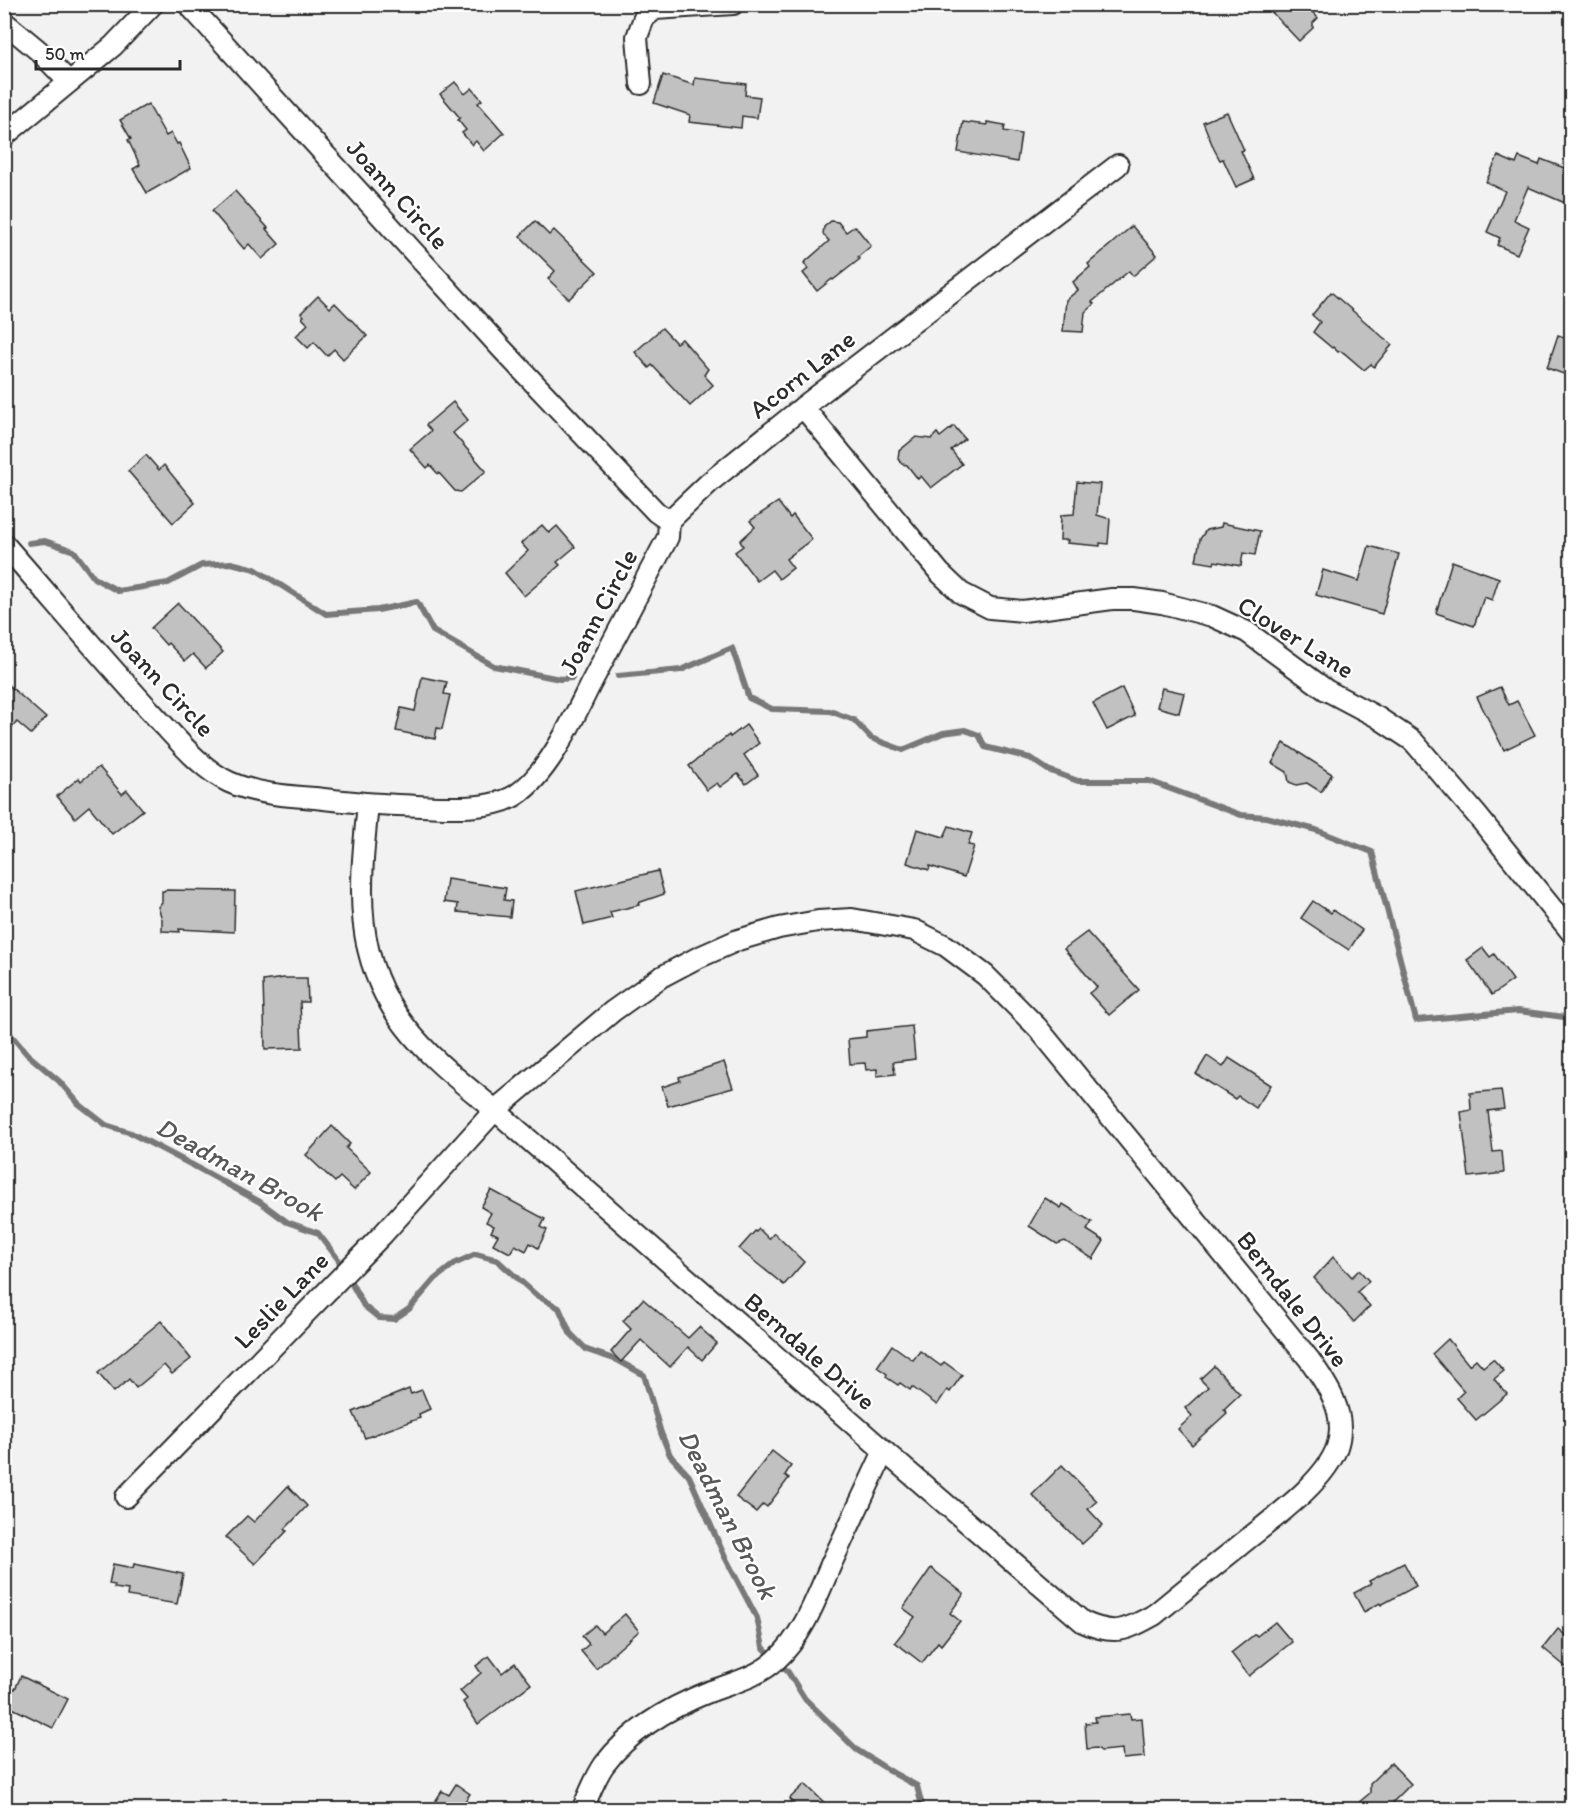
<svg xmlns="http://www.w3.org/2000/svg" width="1576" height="1814" font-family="Itim,sans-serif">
	<rect width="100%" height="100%" fill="#f2f2f2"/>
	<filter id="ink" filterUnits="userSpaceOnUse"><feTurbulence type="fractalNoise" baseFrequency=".0167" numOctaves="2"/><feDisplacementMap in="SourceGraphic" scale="12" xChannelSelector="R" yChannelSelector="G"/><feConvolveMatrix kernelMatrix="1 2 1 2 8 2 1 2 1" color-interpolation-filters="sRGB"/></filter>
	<g filter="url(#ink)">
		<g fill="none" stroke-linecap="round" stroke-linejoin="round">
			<!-- stream -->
			<g stroke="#787878" stroke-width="6">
				<path d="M29 543 45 541 74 551 94 578 118 591 168 583 202 565 231 563 255 569 326 614 378 610 417 602 433 631 494 666 560 679 572 678"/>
				<path d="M618 676 681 670 732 648 749 698 772 709 830 711 854 720 871 738 903 750 943 733 965 730 979 735 985 747 1030 758 1048 770 1078 781H1149L1241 815 1266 817 1316 830 1372 852 1416 1020 1518 1011 1572 1018"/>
				<path d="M4 1027 27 1054 59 1081 79 1104 106 1125 131 1133 198 1168 260 1202 287 1222 318 1233 338 1259 364 1306 379 1318 394 1319 409 1309 435 1279 454 1264 476 1254 497 1260 536 1295 559 1308 570 1333 587 1350 617 1360 644 1375 661 1433 670 1455 689 1476 724 1555 757 1618 763 1647 788 1672 805 1699 857 1750 895 1774 917 1786 923 1810"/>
			</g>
		</g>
		<!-- building -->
		<g fill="#c1c1c1" stroke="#2b2b2b" stroke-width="1.5">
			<path d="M1264 4H1305L1318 18 1313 23V28L1299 41Z"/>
			<path d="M663 75 694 85 695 78 746 84 745 95 760 97 757 118 742 116 741 128 689 122 690 115 654 103Z"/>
			<path d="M455 82 465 94 472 88 482 100 478 103 504 133 484 151 476 141 472 145 462 133 466 130 458 120 460 118 440 94Z"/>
			<path d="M148 104 166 136 171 133 177 144 179 143 191 168 147 193 133 169 140 165 128 140 131 139 120 120Z"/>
			<path d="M1227 112 1244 150 1241 151 1254 179 1236 187 1223 159 1220 160 1214 149 1203 122Z"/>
			<path d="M963 122 987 125V122L1005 125 1004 131 1021 134 1017 162 958 152Z"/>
			<path d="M1498 156 1516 164 1519 157 1539 165 1541 159 1567 169 1565 173 1572 175V206L1528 187 1514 220 1529 227 1517 254 1497 245 1500 238 1487 232 1505 191 1486 182Z"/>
			<path d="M235 191 268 228 266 229 279 244 262 259 249 244 244 249 212 211Z"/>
			<path d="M535 221 549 235 554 230 597 272 569 299 548 279 555 271 520 236Z"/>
			<path d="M831 221 838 222 846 232 855 226 871 246 858 257 860 259 833 280 832 279 817 291 803 273 808 269 804 263 829 241 823 234 824 227Z"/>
			<path d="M1132 226 1157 255 1133 276 1129 271 1092 302 1094 304 1085 312 1083 332 1063 331 1066 300 1078 290 1073 282 1090 267 1088 264Z"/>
			<path d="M1331 292 1392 345 1374 367 1371 364 1364 370 1344 353 1340 351 1338 352 1333 347 1332 348 1313 332 1320 322 1312 315Z"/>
			<path d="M318 296 330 308 335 303 367 336 343 359 334 349 327 356 314 342 308 348 296 336 308 324 302 318 304 316 301 313Z"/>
			<path d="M662 328 676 343 682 339 708 369 704 375 713 385 690 406 652 365 649 368 635 352Z"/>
			<path d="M1558 335 1572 340V377L1547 368Z"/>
			<path d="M453 402 468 420 453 433 486 471 461 492 455 491 439 473 438 474 430 465 427 468 410 449 431 431 426 425Z"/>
			<path d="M954 426 965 439 951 450 962 464 931 488 921 476 918 479 907 465 902 464 898 459 899 451 916 437 931 439 937 433 940 437Z"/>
			<path d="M146 455 159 470 164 465 195 503 173 523 128 471Z"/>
			<path d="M1077 482 1100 484 1097 515 1110 519 1108 544 1100 543V546L1067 543 1068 540H1060L1061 515 1074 514Z"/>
			<path d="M778 502 790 518 793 515 812 539 786 559 793 568 779 579 772 570 757 581 735 552 743 546 740 541 755 527 750 521Z"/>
			<path d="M1222 523 1260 531 1255 555 1243 553 1241 566 1215 561 1214 564 1196 561 1200 539 1206 530 1221 527Z"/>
			<path d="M542 525 549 533 557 526 575 547 557 562 560 565 524 596 505 573 528 551 521 543Z"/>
			<path d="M1369 546 1399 554 1382 614 1316 595 1323 570 1359 581Z"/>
			<path d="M1452 561 1499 578 1492 600 1484 597 1474 626 1436 613Z"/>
			<path d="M178 603 223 652 206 668 193 654 185 661 168 643 166 645 151 628Z"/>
			<path d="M422 677 447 682 444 694 450 695 442 729 437 728 435 739 396 731 401 708 415 711Z"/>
			<path d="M4 681 46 718 31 734 17 722 4 736Z"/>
			<path d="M1500 687 1509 705 1517 701 1535 735 1504 750 1477 697Z"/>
			<path d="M1122 688 1135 716 1107 730 1093 703Z"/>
			<path d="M1162 688 1184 693 1179 713 1157 707Z"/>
			<path d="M746 725 759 743 744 755 758 775 746 784 738 774 720 787 717 783 707 790 689 766 729 735 730 737Z"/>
			<path d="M1284 743 1332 774 1321 792 1307 783 1296 785 1289 782 1287 772 1272 763Z"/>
			<path d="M99 767 122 794 127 790 143 810 112 834 89 806 75 818 57 796 79 778 81 781Z"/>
			<path d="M949 826 972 833 968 845 974 846 964 877 930 866 929 870 907 863 917 829 944 837Z"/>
			<path d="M658 871 664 894 638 903 639 905 610 912 612 918 584 925 576 891Z"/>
			<path d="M447 879 506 888 504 900 512 901 510 917 457 912 458 904 444 902Z"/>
			<path d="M165 890 235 891 234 932 179 929 180 932 162 931V919L158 907 162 902V891H165Z"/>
			<path d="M1313 901 1331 913 1333 910 1362 930 1349 950 1301 918Z"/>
			<path d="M1087 932 1139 990 1109 1015 1089 993 1097 987 1064 949Z"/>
			<path d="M1483 948 1490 957 1494 954 1513 980 1492 995 1467 960Z"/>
			<path d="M284 978H307L308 1002H300L302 1048 265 1049 263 981Z"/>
			<path d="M912 1026 915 1059 893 1062 895 1074 877 1076V1069L866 1070 865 1063 850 1064 848 1039 866 1037V1031Z"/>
			<path d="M1207 1056 1223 1067 1229 1058 1271 1085 1256 1108 1238 1096 1235 1099 1196 1074Z"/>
			<path d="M724 1062 733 1088 668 1106 662 1087 680 1081 679 1077Z"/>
			<path d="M1501 1090 1504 1109 1488 1111 1493 1152 1502 1151 1504 1173 1469 1177 1461 1112 1471 1110 1470 1093Z"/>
			<path d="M332 1126 350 1144 346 1148 371 1172 354 1190 340 1177 335 1182 306 1155Z"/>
			<path d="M491 1190 545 1219 541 1227 547 1230 538 1248 530 1243 526 1251 515 1245 510 1253 493 1244 498 1235 491 1232 494 1226 486 1222 491 1213 481 1207Z"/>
			<path d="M1045 1198 1061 1208 1063 1204 1092 1222 1087 1230 1104 1241 1093 1259 1065 1241 1057 1244 1029 1226Z"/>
			<path d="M759 1229 769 1239 774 1233 804 1262 784 1285 739 1249 755 1231 756 1232Z"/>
			<path d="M1333 1257 1352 1277 1359 1270 1369 1281 1357 1292 1370 1306 1354 1322 1314 1278Z"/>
			<path d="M643 1299 688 1338 699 1327 717 1343 702 1360 688 1347 670 1367 641 1340 621 1362 611 1352 631 1329 623 1321Z"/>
			<path d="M161 1321 191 1359 172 1374 164 1365 136 1388 129 1379 114 1392 98 1373Z"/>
			<path d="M1448 1339 1469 1365 1476 1359 1483 1367 1493 1359 1504 1371 1494 1379 1507 1394 1476 1420 1457 1398 1464 1391 1432 1354Z"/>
			<path d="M892 1345 913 1360 920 1351 941 1366 944 1362 962 1375 950 1392 947 1390 937 1405 912 1387 910 1390 900 1383 898 1385 886 1377 887 1374 877 1367Z"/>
			<path d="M1214 1366 1240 1394 1224 1409 1227 1413 1192 1445 1178 1429 1192 1416 1185 1408 1208 1387 1200 1379Z"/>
			<path d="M409 1389 411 1394 422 1390 430 1409 419 1414 420 1418 365 1438 353 1412Z"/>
			<path d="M772 1451 791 1466 785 1475 789 1478 767 1507 763 1504 756 1512 736 1497Z"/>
			<path d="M1062 1465 1097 1501 1088 1509 1103 1525 1082 1544 1032 1495Z"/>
			<path d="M288 1486 307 1506 285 1529 287 1531 255 1564 226 1537 247 1516 254 1522Z"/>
			<path d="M1404 1563 1416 1586 1381 1605 1380 1603 1364 1612 1354 1593 1371 1584 1369 1581Z"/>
			<path d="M113 1564 133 1568 134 1564 183 1574 177 1604 127 1596 128 1590 114 1588 115 1585 109 1584Z"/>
			<path d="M931 1568 964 1594 950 1613 960 1621 941 1645 938 1642 922 1663 895 1642 915 1617 903 1608Z"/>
			<path d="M625 1614 639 1631 596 1669 581 1651 589 1644 582 1636 595 1625 602 1633Z"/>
			<path d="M1275 1622 1292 1642 1249 1676 1231 1653 1255 1634 1257 1636Z"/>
			<path d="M1558 1629 1570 1639 1572 1638V1672L1543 1648Z"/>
			<path d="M489 1656 502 1673 515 1663 531 1684 478 1724 463 1702 467 1699 460 1691 481 1673 476 1666Z"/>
			<path d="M21 1676 68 1699 53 1728 4 1704V1685L15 1689Z"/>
			<path d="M1130 1714 1131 1719 1142 1718 1145 1757 1123 1759 1122 1749 1101 1751 1097 1748 1087 1749 1085 1723 1096 1722 1095 1717Z"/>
			<path d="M1391 1763 1411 1784 1393 1802 1399 1809H1351L1370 1793V1783Z"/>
			<path d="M456 1784 470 1794 463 1804 471 1809H430L442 1791 449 1795Z"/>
			<path d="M805 1784 831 1809H799L789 1799Z"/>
		</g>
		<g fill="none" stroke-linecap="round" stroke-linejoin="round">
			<defs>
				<g id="minor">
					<path d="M4 22 39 51 69 82"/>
					<path d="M641 84 637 37 644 18 655 9 733 4"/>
					<path d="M4 136 113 46 153 4"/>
					<path d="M803 407 940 573 961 593 990 608 1023 611 1112 599H1134L1162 603 1212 616 1247 632 1326 690 1377 717 1413 741 1476 814 1572 933"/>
					<path d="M669 521 711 481 803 407 1118 165"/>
					<path d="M4 544C55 602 104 661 157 718 178 740 201 769 229 782 256 794 286 796 315 798 342 801 370 804 398 805 431 806 487 813 516 795 549 773 573 719 590 685 616 635 642 587 668 537L669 521 656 512 501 348 188 4"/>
					<path d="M126 1497 383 1234 495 1110 613 1011 661 977 695 959 738 940 779 928 818 921 852 919 914 930 946 946 985 975 1037 1027 1309 1359C1327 1384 1348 1414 1337 1447 1325 1483 1268 1522 1239 1546 1210 1569 1182 1592 1154 1615 1125 1631 1114 1636 1083 1622L884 1451 495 1110C464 1084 430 1059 405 1026 351 957 360 884 368 804"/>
					<path d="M582 1810C589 1795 595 1778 604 1765 631 1729 670 1707 711 1691 733 1683 759 1676 776 1660 804 1635 817 1596 832 1562 849 1525 867 1488 884 1451"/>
				</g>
			</defs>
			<!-- minor casing -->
			<use href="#minor" stroke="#2b2b2b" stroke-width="24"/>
			<!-- minor -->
			<use href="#minor" stroke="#fff" stroke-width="20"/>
		</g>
	</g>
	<g text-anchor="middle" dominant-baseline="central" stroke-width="4.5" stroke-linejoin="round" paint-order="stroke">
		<!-- street labels -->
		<g font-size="26" fill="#2b2b2b" stroke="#fff">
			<text transform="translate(398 194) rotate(48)">Joann Circle</text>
			<text transform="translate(802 374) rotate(-38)">Acorn Lane</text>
			<text transform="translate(598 612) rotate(-62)">Joann Circle</text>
			<text transform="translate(1296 637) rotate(32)">Clover Lane</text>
			<text transform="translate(163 682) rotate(47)">Joann Circle</text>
			<text transform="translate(1293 1299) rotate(52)">Berndale Drive</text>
			<text transform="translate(281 1300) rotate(-46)">Leslie Lane</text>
			<text transform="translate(810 1351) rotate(41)">Berndale Drive</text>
		</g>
		<!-- water labels -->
		<g font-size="27" font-style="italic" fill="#585858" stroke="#fff">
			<text transform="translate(240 1169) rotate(29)">Deadman Brook</text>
			<text transform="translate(728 1514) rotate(63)">Deadman Brook</text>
		</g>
	</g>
	<!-- margin -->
	<rect width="1576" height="1814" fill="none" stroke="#fff" stroke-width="24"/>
	<rect x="12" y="12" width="1552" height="1790" fill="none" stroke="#2b2b2b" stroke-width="2" filter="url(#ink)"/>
	<!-- scale -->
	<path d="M36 60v9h144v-9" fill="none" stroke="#2b2b2b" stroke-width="3"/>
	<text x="45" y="60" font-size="18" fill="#2b2b2b" stroke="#ffffff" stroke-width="4.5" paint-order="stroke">50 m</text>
</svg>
